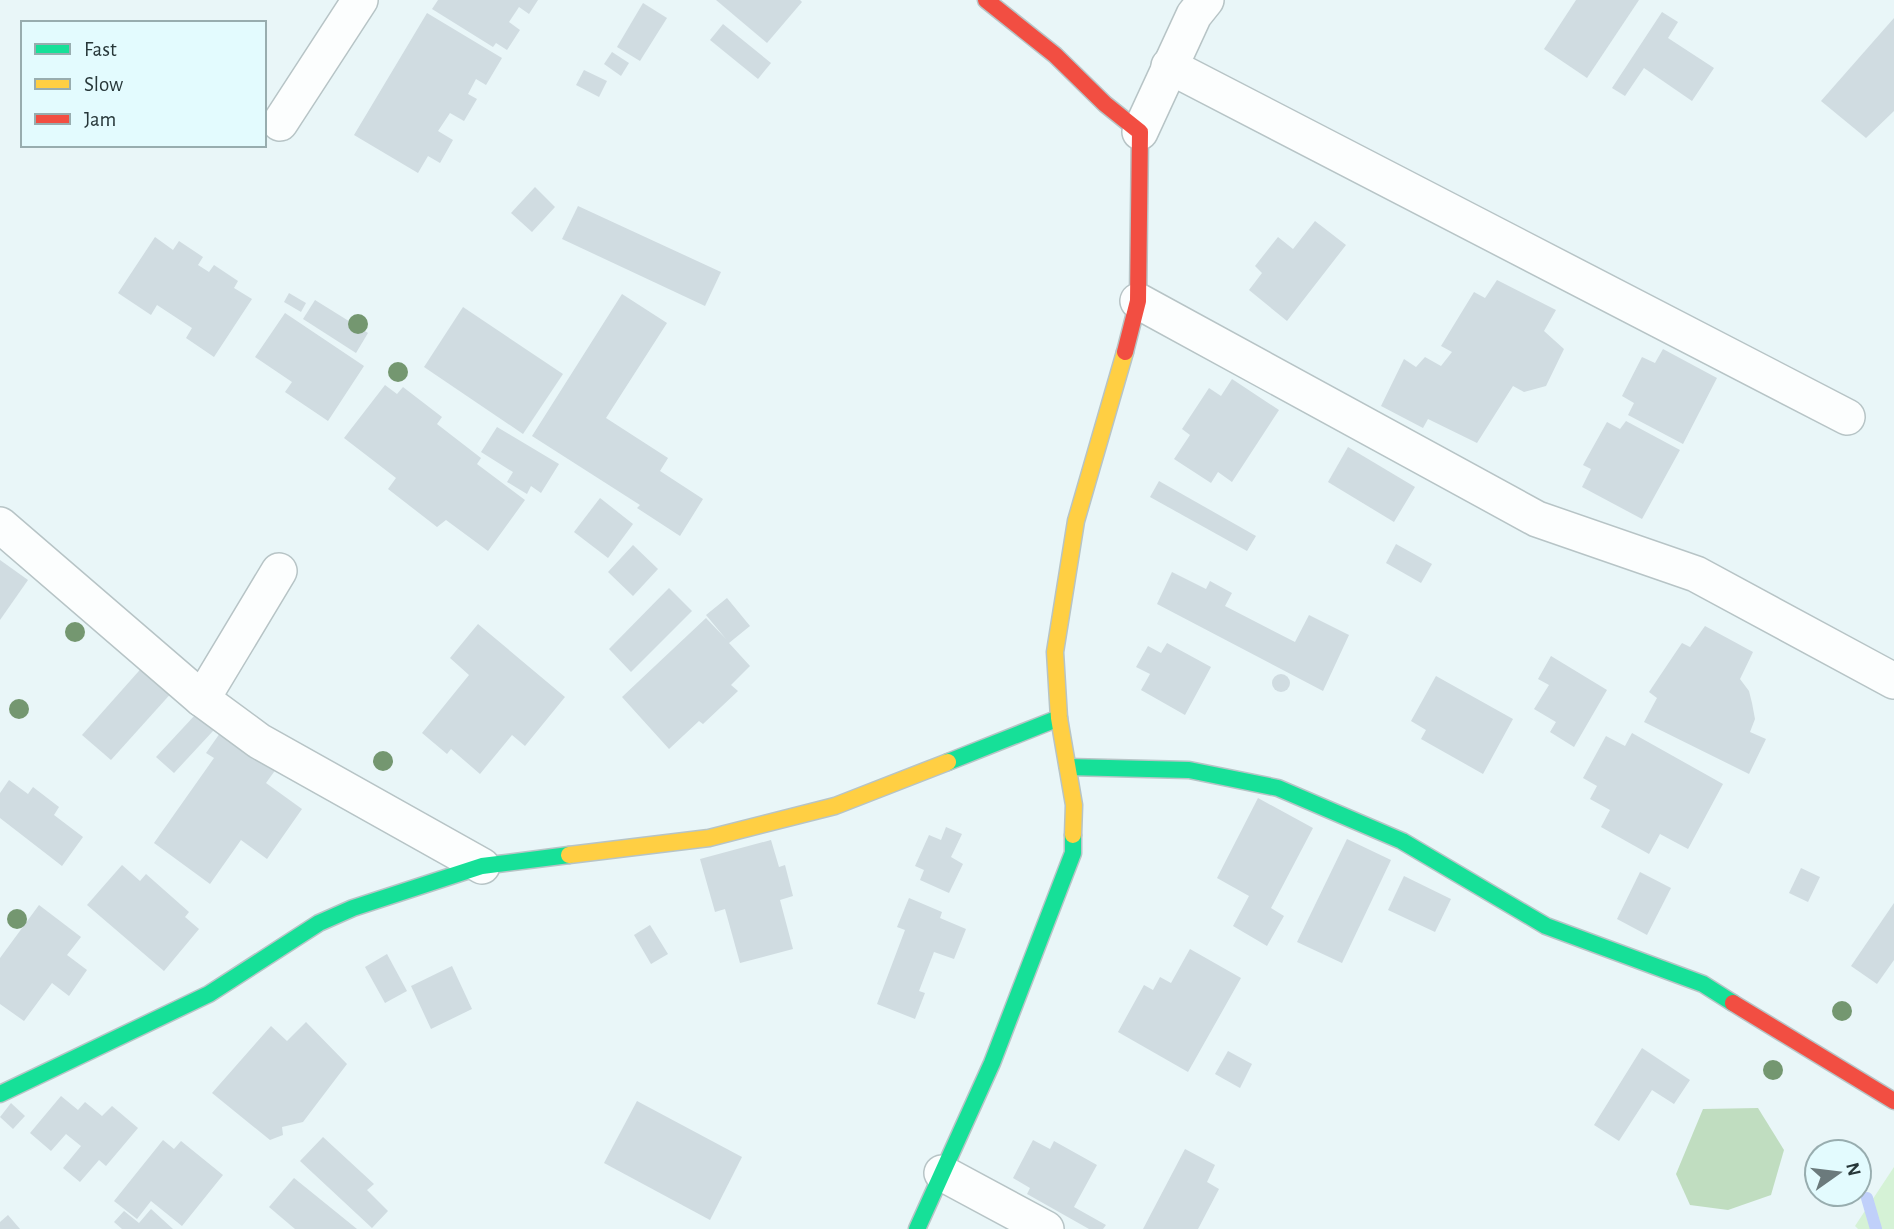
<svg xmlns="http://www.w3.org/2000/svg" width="1894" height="1229" font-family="'Alegreya Sans',sans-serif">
	<rect width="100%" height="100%" fill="#e9f6f8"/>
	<!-- green -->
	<path fill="#d5f2d6" d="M1894 1167V1229H1858L1855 1226Z"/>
	<!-- forest -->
	<path fill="#c0ddc0" d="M1758 1108 1784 1150 1771 1195 1728 1210 1690 1205 1676 1174 1703 1109Z"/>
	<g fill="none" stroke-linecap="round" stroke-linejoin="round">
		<!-- stream -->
		<path stroke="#c0d0fa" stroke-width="12" d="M1867 1198 1876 1229"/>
	</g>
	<!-- building -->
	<g fill="#d0dce1">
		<path d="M438 0H538L529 14 519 7 509 22 520 30 507 50 496 43 493 47 432 9Z"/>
		<path d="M716 0H800L802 2 767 43Z"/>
		<path d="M1576 0H1639L1587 78 1544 49Z"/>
		<path d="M643 3 667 18 640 61 617 47Z"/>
		<path d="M1662 12 1678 22 1668 38 1714 68 1692 101 1644 68 1625 96 1612 88Z"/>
		<path d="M427 13 502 58 486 85 476 79 468 94 477 99 464 121 450 113 438 131 453 140 440 163 428 156 418 173 354 135Z"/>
		<path d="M1894 18V111L1866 138 1821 101Z"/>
		<path d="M723 24 771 63 758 79 710 40Z"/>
		<path d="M612 52 629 63 621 76 604 64Z"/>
		<path d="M584 70 607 81 599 97 576 85Z"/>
		<path d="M535 187 555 207 532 232 511 213Z"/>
		<path d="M578 206 721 272 705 306 562 239Z"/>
		<path d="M1315 221 1346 245 1287 321 1249 290 1262 273 1255 266 1278 237 1293 249Z"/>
		<path d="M155 237 173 250 179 241 203 257 198 265 209 272 214 265 238 281 234 288 252 299 214 357 186 338 192 328 157 305 151 315 118 293Z"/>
		<path d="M1497 280 1556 310 1544 331 1564 349 1546 386 1524 392 1513 386 1477 443 1428 419 1423 428 1381 406 1404 359 1416 367 1425 357 1441 366 1452 352 1441 346 1474 292 1485 298Z"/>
		<path d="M289 293 306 303 301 312 284 302Z"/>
		<path d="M622 294 667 323 606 418 668 458 660 471 703 499 680 536 637 508 640 505 532 436Z"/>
		<path d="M315 300 368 333 356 353 303 319Z"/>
		<path d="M463 307 563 374 523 434 424 367Z"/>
		<path d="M285 313 364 366 328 421 285 392 292 382 255 357Z"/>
		<path d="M1663 349 1717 378 1683 444 1628 415 1634 403 1622 396 1642 357 1655 363Z"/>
		<path d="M1232 379 1279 410 1232 482 1218 472 1211 483 1174 459 1190 435 1182 429 1209 388 1221 396Z"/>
		<path d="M385 385 397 394 403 387 442 417 437 424 481 458 477 464 525 500 488 551 446 520 437 527 388 489 396 478 344 438Z"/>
		<path d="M1626 421 1680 450 1642 519 1582 487 1591 469 1583 465 1607 422 1620 429Z"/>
		<path d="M497 427 559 464 541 493 531 486 527 494 507 482 513 472 481 452Z"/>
		<path d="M1348 447 1415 487 1394 522 1328 482Z"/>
		<path d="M1159 481 1256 536 1247 551 1150 497Z"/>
		<path d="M600 498 633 524 608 558 574 532Z"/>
		<path d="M1396 544 1432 564 1421 583 1386 563Z"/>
		<path d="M633 545 658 569 633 596 608 572Z"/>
		<path d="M0 560 28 580 0 620Z"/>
		<path d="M1172 572 1206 589 1210 581 1232 593 1225 606 1295 642 1309 615 1349 635 1323 691 1157 604Z"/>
		<path d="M669 588 692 611 631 672 609 649Z"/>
		<path d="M727 598 750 626 729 643 750 666 731 685 738 691 703 724 699 721 669 749 622 697 706 618 726 639 706 615Z"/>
		<path d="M478 624 565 697 525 746 512 735 480 774 451 749 447 754 422 733 469 675 450 658Z"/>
		<path d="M1705 626 1753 652 1740 679 1749 691 1752 703 1755 719 1750 732 1766 739 1749 774 1644 722 1657 698 1649 692 1682 643 1690 647Z"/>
		<path d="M1167 643 1211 667 1185 715 1141 690 1150 674 1136 667 1148 646 1161 653Z"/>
		<path d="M154 654 183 680 111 760 82 735Z"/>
		<path d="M1551 656 1607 690 1574 747 1550 732 1556 722 1534 709 1549 685 1538 679Z"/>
		<circle cx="1281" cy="683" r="9"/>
		<path d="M1436 676 1513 719 1483 774 1421 739 1426 730 1411 721Z"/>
		<path d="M209 700 226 717 174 773 156 757Z"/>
		<path d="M225 726 279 765 266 783 302 809 267 859 241 840 210 884 154 843 214 758 206 753Z"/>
		<path d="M1632 733 1723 784 1688 849 1660 834 1649 854 1601 827 1610 810 1590 799 1597 786 1583 778 1606 736 1625 746Z"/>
		<path d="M9 780 28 794 33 787 59 807 54 815 83 837 62 866 0 818V793Z"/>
		<path d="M1258 798 1313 828 1271 908 1284 916 1267 946 1233 926 1249 896 1217 878Z"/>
		<path d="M946 827 962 834 951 857 963 864 949 893 920 880 924 870 915 866 929 835 941 840Z"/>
		<path d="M1347 839 1391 860 1342 963 1297 942Z"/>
		<path d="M771 840 779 867 785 865 793 896 780 900 793 949 740 963 725 909 715 912 700 859Z"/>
		<path d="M122 865 140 881 146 874 189 912 185 917 199 929 164 971 87 905Z"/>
		<path d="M1801 868 1820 877 1808 902 1789 893Z"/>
		<path d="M1640 872 1671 888 1647 935 1617 919Z"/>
		<path d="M1404 876 1451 899 1435 932 1388 910Z"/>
		<path d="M909 898 942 912 940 918 966 929 954 959 934 952 919 991 925 993 915 1019 877 1004 905 930 897 927Z"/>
		<path d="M1894 903V960L1877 984 1851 966Z"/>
		<path d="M39 905 81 937 67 955 87 970 69 996 52 983 24 1021 0 1004V958Z"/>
		<path d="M650 925 668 954 651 964 634 935Z"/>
		<path d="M1190 949 1241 978 1188 1072 1118 1032 1144 985 1153 990 1160 977 1171 983Z"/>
		<path d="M387 954 407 991 385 1003 365 967Z"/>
		<path d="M452 966 472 1009 431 1029 411 986Z"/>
		<path d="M306 1022 347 1064 303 1122 282 1127 283 1135 270 1140 212 1093 271 1026 287 1041Z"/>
		<path d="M1642 1048 1690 1080 1674 1104 1652 1090 1619 1141 1594 1125Z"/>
		<path d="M1228 1051 1252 1064 1240 1088 1215 1074Z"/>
		<path d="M61 1096 78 1110 85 1102 102 1116 112 1106 138 1128 106 1166 99 1160 80 1182 63 1168 81 1146 66 1134 51 1151 30 1133Z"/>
		<path d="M637 1101 742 1157 710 1220 604 1163Z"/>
		<path d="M11 1103 25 1116 13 1129 0 1117Z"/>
		<path d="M323 1137 374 1184 367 1190 388 1211 372 1228 300 1161Z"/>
		<path d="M163 1140 174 1149 181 1141 223 1175 182 1226 151 1201 137 1219 114 1201Z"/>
		<path d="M1033 1140 1050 1149 1054 1141 1097 1165 1074 1207 1106 1225 1103 1229H1089L1027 1194 1030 1188 1013 1178Z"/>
		<path d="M1185 1149 1215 1165 1207 1182 1219 1189 1198 1229H1143Z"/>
		<path d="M294 1178 357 1229H295L269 1207Z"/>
		<path d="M151 1209 173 1229H122L114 1222 124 1211 139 1223Z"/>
		<path d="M8 1215 20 1229H0V1222Z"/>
	</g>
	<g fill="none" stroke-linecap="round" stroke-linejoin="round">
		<defs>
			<g id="street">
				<path d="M1169 66 1847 417"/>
				<path d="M280 123 360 0"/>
				<path d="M1140 132 1194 15 1206 0"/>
				<path d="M1138 301 1537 519 1696 574 1894 681"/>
				<path d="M0 525 202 699 259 741 482 866"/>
				<path d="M202 699 279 571"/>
				<path d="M942 1173 1046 1229"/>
			</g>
			<g id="fast">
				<path d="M948 762 1059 718"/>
				<path d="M1068 767 1189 770 1278 788 1402 841 1546 926 1703 984 1733 1003"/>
				<path d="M0 1094 209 994 319 923 353 908 482 866 569 855"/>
				<path d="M917 1229 992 1063 1073 853V835"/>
			</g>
			<g id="slow">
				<path d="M1073 835 1074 805 1059 718 1055 652 1076 521 1125 352"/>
				<path d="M569 855 709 838 835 806 948 762"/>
			</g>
			<g id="jam">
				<path d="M986 0 1055 55 1105 104 1140 132 1138 301 1125 352"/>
				<path d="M1733 1003 1894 1101"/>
			</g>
		</defs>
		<!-- street casing -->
		<use href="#street" stroke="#b7c4c6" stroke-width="38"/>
		<!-- fast casing -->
		<use href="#fast" stroke="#b7c4c6" stroke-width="19"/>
		<!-- slow casing -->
		<use href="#slow" stroke="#b7c4c6" stroke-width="19"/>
		<!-- jam casing -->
		<use href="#jam" stroke="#b7c4c6" stroke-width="19"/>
		<!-- street -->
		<use href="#street" stroke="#fcfefe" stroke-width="35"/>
		<!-- fast -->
		<use href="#fast" stroke="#16e098" stroke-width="16"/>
		<!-- slow -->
		<use href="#slow" stroke="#ffcf43" stroke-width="16"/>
		<!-- jam -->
		<use href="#jam" stroke="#f24e42" stroke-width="16"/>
	</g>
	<!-- trees -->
	<g fill="#749770">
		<circle cx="358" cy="324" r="10"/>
		<circle cx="398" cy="372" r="10"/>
		<circle cx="75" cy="632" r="10"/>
		<circle cx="19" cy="709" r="10"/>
		<circle cx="383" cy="761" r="10"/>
		<circle cx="17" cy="919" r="10"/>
		<circle cx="1842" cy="1011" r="10"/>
		<circle cx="1773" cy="1070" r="10"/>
	</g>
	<!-- legend -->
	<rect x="21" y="21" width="245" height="126" fill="#e3fbfe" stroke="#98adaf" stroke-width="2"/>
	<rect x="35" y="44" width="35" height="10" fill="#16e098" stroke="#98adaf" stroke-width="2"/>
	<text x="84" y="56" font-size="21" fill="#273739">Fast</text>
	<rect x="35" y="79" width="35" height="10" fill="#ffcf43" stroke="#98adaf" stroke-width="2"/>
	<text x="84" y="91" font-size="21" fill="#273739">Slow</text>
	<rect x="35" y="114" width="35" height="10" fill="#f24e42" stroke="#98adaf" stroke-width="2"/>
	<text x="84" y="126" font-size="21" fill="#273739">Jam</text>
	<!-- north arrow -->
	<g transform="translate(1838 1173) rotate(76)"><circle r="33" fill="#e3fbfe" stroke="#98adaf" stroke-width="2"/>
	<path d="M0-5L12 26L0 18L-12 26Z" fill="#6b7a7c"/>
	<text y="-10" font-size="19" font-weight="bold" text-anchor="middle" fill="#273739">N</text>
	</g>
</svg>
